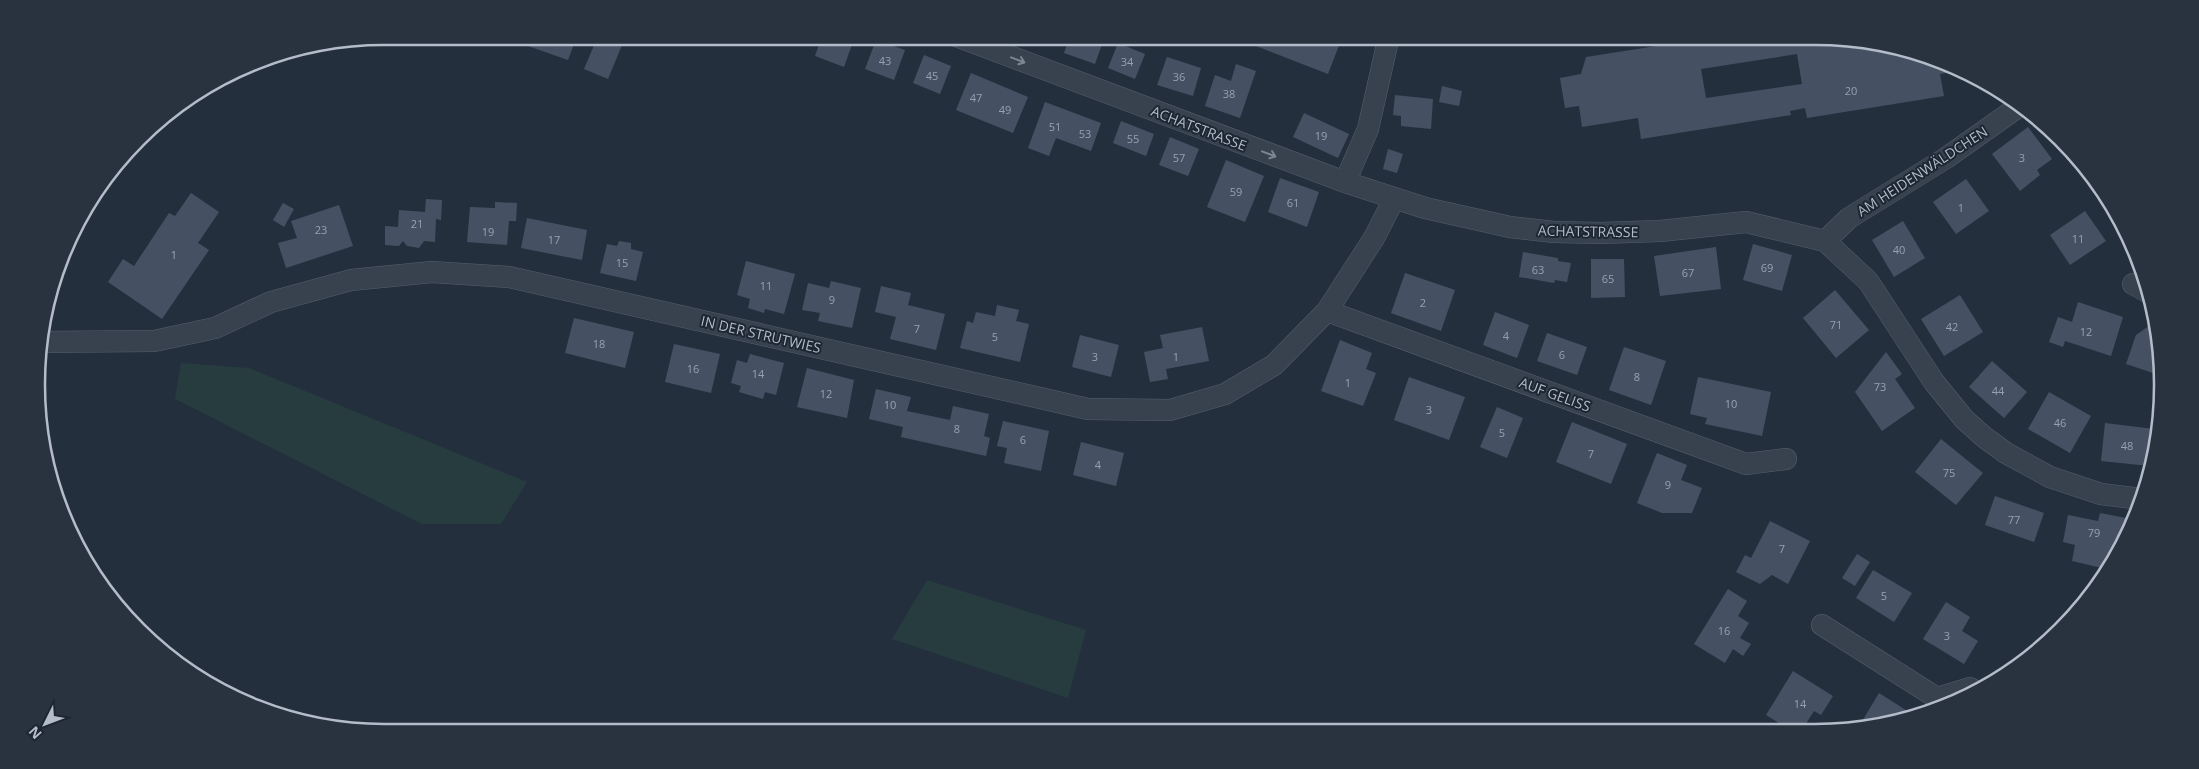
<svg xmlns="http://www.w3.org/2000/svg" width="2199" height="769" font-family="'Open Sans',sans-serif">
	<rect width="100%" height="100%" fill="#242f3e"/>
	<!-- green -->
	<g fill="#263c3f">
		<path d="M181 363 249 368 527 482 501 524H422L175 399Z"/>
		<path d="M927 580 1086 630 1068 698 892 639Z"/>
	</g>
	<!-- building -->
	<g fill="#455162" fill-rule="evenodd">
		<path d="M532 36H577L568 60 528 46Z"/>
		<path d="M598 36 622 45 608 79 584 69Z"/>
		<path d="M822 36H855L844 67 815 56Z"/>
		<path d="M1021 36H1049L1045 46Z"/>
		<path d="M1070 36H1105L1095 64 1064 53Z"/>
		<path d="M1260 36H1323L1340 43 1328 74 1256 46Z"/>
		<path d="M1445 36H1478V42L1445 39Z"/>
		<path d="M1667 36H1814L1904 48 1957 68 1958 71 1940 74 1944 96 1807 118 1805 108 1790 111 1791 115 1641 139 1638 118 1582 127 1579 106 1565 108 1560 78 1581 74 1586 57 1669 44ZM1797 54 1802 84 1706 98 1701 69Z"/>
		<path d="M876 40 905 50 894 80 865 69Z"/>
		<path d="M1118 43 1145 54 1135 79 1108 68Z"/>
		<path d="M924 55 951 66 940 94 913 83Z"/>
		<path d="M1167 57 1201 68 1193 96 1157 85Z"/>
		<path d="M1236 64 1256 71 1240 118 1205 106 1215 75 1231 81Z"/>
		<path d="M971 73 1028 97 1013 133 956 110Z"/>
		<path d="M1442 86 1462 91 1459 106 1439 102Z"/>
		<path d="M1395 95 1433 99 1431 129 1401 126V116L1393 115Z"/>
		<path d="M1045 102 1101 123 1091 151 1056 138 1049 156 1028 148Z"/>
		<path d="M1304 113 1349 134 1338 158 1293 137Z"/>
		<path d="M1121 121 1154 134 1146 156 1113 143Z"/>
		<path d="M2028 127 2052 159 2037 170 2040 175 2020 191 1992 154Z"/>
		<path d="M1170 137 1199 149 1188 176 1159 165Z"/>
		<path d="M1388 149 1403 154 1397 173 1383 169Z"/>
		<path d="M1226 160 1264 176 1245 222 1207 207Z"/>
		<path d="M1280 178 1319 192 1307 227 1268 212Z"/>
		<path d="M1966 179 1989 211 1956 234 1933 202Z"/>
		<path d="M191 193 219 212 198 243 209 250 162 319 108 282 123 259 134 266 169 213 175 216Z"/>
		<path d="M426 199 442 200 441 220 436 219 435 242 424 241 419 248 407 246 403 241 399 246 385 245V226L398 227 399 210 425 212Z"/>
		<path d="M495 202 517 203 516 221H509L507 245 467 242 470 207 495 208Z"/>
		<path d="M283 203 294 209 284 227 273 220Z"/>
		<path d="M339 205 353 246 286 268 278 243 297 238 291 221Z"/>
		<path d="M2085 211 2106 241 2070 265 2050 235Z"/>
		<path d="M527 218 587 230 582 260 521 248Z"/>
		<path d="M1903 221 1925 258 1894 277 1872 240Z"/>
		<path d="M619 241 631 243V249L643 252 636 281 600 273 607 244 617 246Z"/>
		<path d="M1753 244 1792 255 1782 291 1743 280Z"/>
		<path d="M1716 247 1721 289 1660 296 1654 256Z"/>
		<path d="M1523 252 1558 258V261L1571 263 1567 282 1555 280 1554 283 1519 277Z"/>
		<path d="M1591 259H1624L1625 297 1591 298Z"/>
		<path d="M746 261 795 274 784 314 765 309 764 313 748 308 750 299 737 295Z"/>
		<path d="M1405 273 1455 290 1441 331 1391 313Z"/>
		<path d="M831 281 861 288 852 328 818 321 820 313 802 310 808 283 829 288Z"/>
		<path d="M881 286 911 293 908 305 945 314 936 350 890 339 896 317 875 312Z"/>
		<path d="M1835 290 1869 330 1836 358 1803 318Z"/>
		<path d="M1960 295 1983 332 1944 356 1921 319Z"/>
		<path d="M2078 302 2123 317 2111 356 2065 341 2063 347 2049 342 2058 317 2072 322Z"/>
		<path d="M997 305 1019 310 1016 321 1029 324 1020 362 960 348 967 321 973 323 976 312 995 316Z"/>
		<path d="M1495 312 1529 325 1517 358 1483 345Z"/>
		<path d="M574 318 634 332 625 368 565 353Z"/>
		<path d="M2156 321 2160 339 2161 369 2159 375 2126 364 2136 335Z"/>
		<path d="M1202 327 1209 361 1166 369 1168 379 1150 382 1144 352 1163 348 1160 335Z"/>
		<path d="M1547 333 1587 347 1577 375 1537 361Z"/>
		<path d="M1080 335 1119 345 1111 377 1072 367Z"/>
		<path d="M1340 340 1372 353 1366 369 1376 373 1363 406 1321 391Z"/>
		<path d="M674 344 720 354 711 393 665 382Z"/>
		<path d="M1624 347 1666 361 1651 405 1609 390Z"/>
		<path d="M1886 352 1902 374 1895 379 1915 408 1882 431 1855 392Z"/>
		<path d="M750 354 784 363 776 395 765 392 763 399 739 392 741 386 731 383 737 360 747 363Z"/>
		<path d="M1992 361 2027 392 2004 418 1969 387Z"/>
		<path d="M807 368 854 380 847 418 797 407Z"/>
		<path d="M1409 377 1465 397 1449 440 1394 420Z"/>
		<path d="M1698 377 1771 392 1762 436 1705 424 1707 418 1690 414Z"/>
		<path d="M876 389 911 397 907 411 950 420 953 406 989 414 984 436 990 438 986 456 901 437 903 427 869 419Z"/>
		<path d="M2049 392 2091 416 2070 453 2028 429Z"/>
		<path d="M1497 407 1523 418 1507 458 1480 447Z"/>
		<path d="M1003 421 1049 431 1041 471 1004 463 1007 448 997 446Z"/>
		<path d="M1572 422 1627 444 1611 484 1556 462Z"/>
		<path d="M2105 423 2154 429 2149 466 2101 461Z"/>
		<path d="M1941 439 1983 473 1956 505 1915 472Z"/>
		<path d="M1081 442 1124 453 1116 486 1073 475Z"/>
		<path d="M1657 453 1687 465 1681 480 1702 488 1692 513H1662L1637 503Z"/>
		<path d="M1995 496 2044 513 2034 542 1985 525Z"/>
		<path d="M2100 513 2126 518 2116 559 2110 566 2103 564 2102 568 2072 561 2075 545 2063 542 2068 515 2098 521Z"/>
		<path d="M1770 521 1810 541 1788 584 1772 575 1760 584 1736 572 1745 555 1751 558Z"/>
		<path d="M1857 554 1870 562 1855 586 1842 578Z"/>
		<path d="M1873 570 1912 593 1894 622 1856 598Z"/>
		<path d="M1728 589 1747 601 1738 616 1749 623 1740 638 1751 644 1743 656 1733 649 1725 663 1694 644Z"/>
		<path d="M1946 602 1970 617 1962 631 1978 641 1964 664 1923 639Z"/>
		<path d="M1793 671 1833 696 1821 715 1814 711 1802 730H1790L1766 715Z"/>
		<path d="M1879 693 1912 714 1868 727 1861 723Z"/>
	</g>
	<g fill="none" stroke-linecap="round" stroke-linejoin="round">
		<defs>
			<g id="minor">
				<path d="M956 36 1345 182 1425 208 1510 227 1554 232 1601 233 1660 231 1746 222 1825 241 1868 281 1934 382 1964 419 1984 437 2006 453 2050 477 2101 494 2141 499"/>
				<path d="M1345 182 1368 129 1389 36"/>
				<path d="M1825 241 1849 218 1946 158 2021 105"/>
				<path d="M2133 284 2149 293"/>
				<path d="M1327 311 1746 464 1786 459"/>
				<path d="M39 342 154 341 215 328 271 302 351 280 432 272 509 277 1088 409 1170 410 1225 394 1274 365 1327 311 1374 238 1394 199"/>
				<path d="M1822 625 1937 698 1970 688 1976 692"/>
			</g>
		</defs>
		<!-- minor casing -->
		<use href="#minor" stroke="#565f6c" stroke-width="22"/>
		<!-- minor -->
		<use href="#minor" stroke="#38414e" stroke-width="21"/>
	</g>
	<!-- one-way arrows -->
	<defs><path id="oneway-shaft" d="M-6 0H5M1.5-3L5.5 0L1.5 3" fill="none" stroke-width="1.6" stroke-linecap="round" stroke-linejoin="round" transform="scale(1.25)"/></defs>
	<g stroke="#7c8592">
		<use href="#oneway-shaft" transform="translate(1018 60) rotate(21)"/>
		<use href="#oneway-shaft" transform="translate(1269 154) rotate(21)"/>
	</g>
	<g text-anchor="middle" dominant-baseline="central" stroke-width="4" stroke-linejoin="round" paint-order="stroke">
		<!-- number labels -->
		<g font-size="11" fill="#98a1af">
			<text x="885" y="60">43</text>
			<text x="1127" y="61">34</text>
			<text x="932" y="75">45</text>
			<text x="1179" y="76">36</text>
			<text x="1851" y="90">20</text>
			<text x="1229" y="93">38</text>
			<text x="976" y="97">47</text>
			<text x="1005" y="109">49</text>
			<text x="1055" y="126">51</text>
			<text x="1085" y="133">53</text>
			<text x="1321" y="135">19</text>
			<text x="1133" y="138">55</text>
			<text x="1179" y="157">57</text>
			<text x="2022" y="157">3</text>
			<text x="1236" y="191">59</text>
			<text x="1293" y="202">61</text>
			<text x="1961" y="207">1</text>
			<text x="417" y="223">21</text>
			<text x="321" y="229">23</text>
			<text x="488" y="231">19</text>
			<text x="2078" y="238">11</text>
			<text x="554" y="239">17</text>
			<text x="1899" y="249">40</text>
			<text x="174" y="254">1</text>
			<text x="622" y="262">15</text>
			<text x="1767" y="267">69</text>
			<text x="1538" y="269">63</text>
			<text x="1688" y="272">67</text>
			<text x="1608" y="278">65</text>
			<text x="766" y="285">11</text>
			<text x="832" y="299">9</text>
			<text x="1423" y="302">2</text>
			<text x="1836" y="324">71</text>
			<text x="1952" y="326">42</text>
			<text x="917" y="328">7</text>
			<text x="2086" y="331">12</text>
			<text x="1506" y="335">4</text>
			<text x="995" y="336">5</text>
			<text x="599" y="343">18</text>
			<text x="1562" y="354">6</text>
			<text x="1095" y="356">3</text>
			<text x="1176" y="356">1</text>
			<text x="693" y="368">16</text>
			<text x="758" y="373">14</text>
			<text x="1637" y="376">8</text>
			<text x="1348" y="382">1</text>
			<text x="1880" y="386">73</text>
			<text x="1998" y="390">44</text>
			<text x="826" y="393">12</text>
			<text x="1731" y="403">10</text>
			<text x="890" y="404">10</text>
			<text x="1429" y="409">3</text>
			<text x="2060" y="422">46</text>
			<text x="957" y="428">8</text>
			<text x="1502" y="432">5</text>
			<text x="1023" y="439">6</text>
			<text x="2127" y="445">48</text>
			<text x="1591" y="453">7</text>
			<text x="1098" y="464">4</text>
			<text x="1949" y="472">75</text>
			<text x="1668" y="484">9</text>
			<text x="2014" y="519">77</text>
			<text x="2094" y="532">79</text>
			<text x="1782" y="548">7</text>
			<text x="1884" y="595">5</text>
			<text x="1724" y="630">16</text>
			<text x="1947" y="635">3</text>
			<text x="1800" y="703">14</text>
		</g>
		<!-- street labels -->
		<g font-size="14" fill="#b4bcc9" stroke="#1d2633">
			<text transform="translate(1199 128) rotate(21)">ACHATSTRASSE</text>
			<text transform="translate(1922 171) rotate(-33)">AM HEIDENWÄLDCHEN</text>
			<text transform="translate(1588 231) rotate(1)">ACHATSTRASSE</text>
			<text transform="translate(761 334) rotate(13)">IN DER STRUTWIES</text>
			<text transform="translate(1555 394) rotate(20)">AUF GELISS</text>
		</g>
	</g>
	<!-- crop -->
	<path d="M0 0H2199V769H0ZM384 45H1815A339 339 0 0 1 2154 384V385A339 339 0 0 1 1815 724H384A339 339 0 0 1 45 385V384A339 339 0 0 1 384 45Z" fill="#29323f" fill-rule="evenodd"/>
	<path fill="none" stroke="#b4bcc9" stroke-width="2.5" d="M384 45H1815A339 339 0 0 1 2154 384V385A339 339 0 0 1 1815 724H384A339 339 0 0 1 45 385V384A339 339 0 0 1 384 45Z"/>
	<!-- north arrow -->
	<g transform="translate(45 724) rotate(228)" stroke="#1d2633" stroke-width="4" paint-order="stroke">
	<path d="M0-4L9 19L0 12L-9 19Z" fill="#b4bcc9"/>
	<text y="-8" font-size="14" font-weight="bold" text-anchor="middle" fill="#b4bcc9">N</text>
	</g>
</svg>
